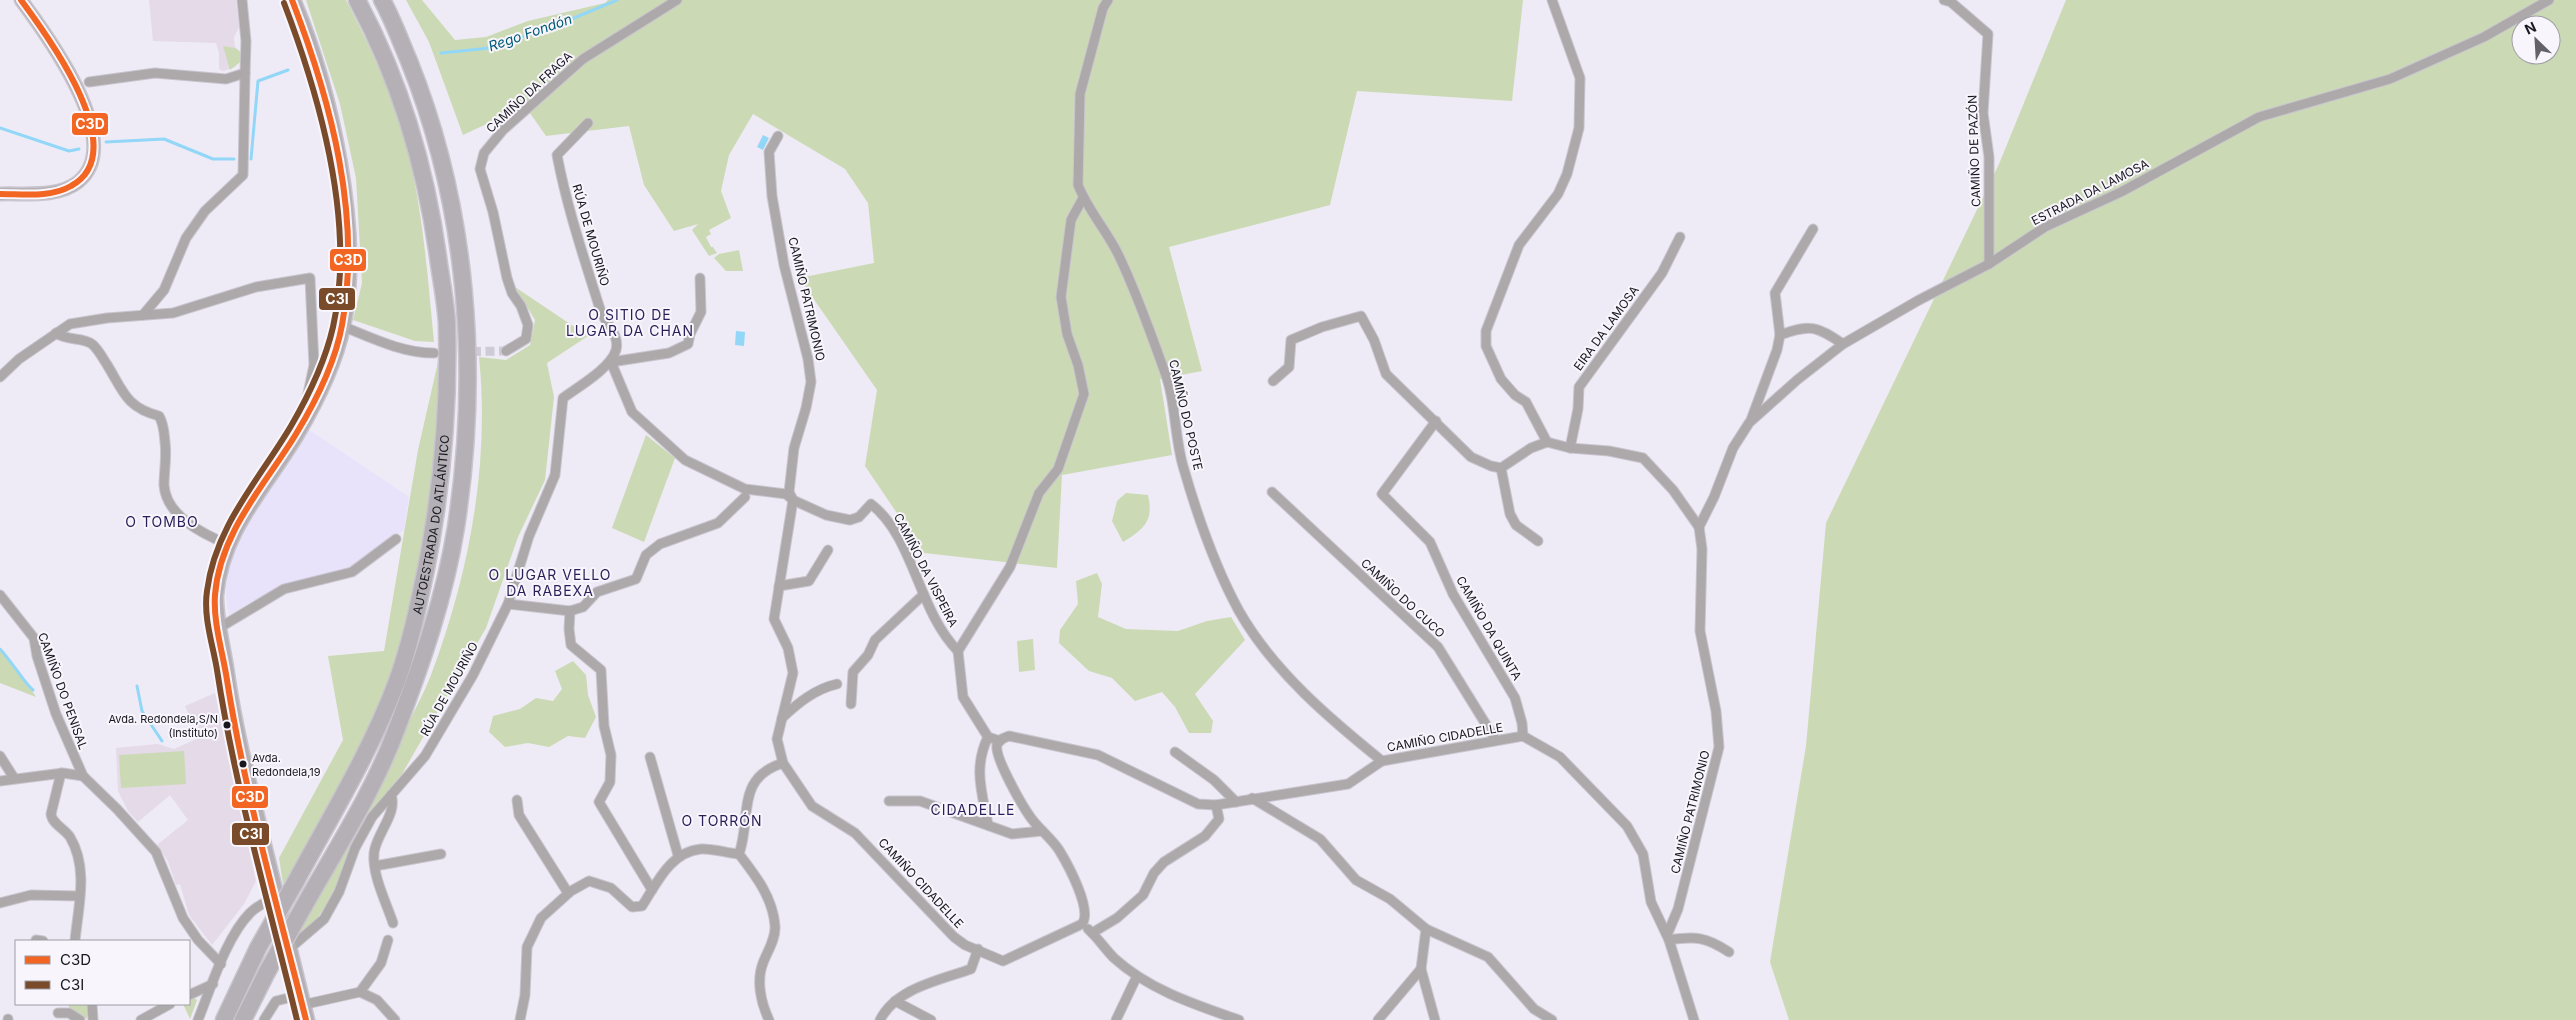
<svg xmlns="http://www.w3.org/2000/svg" width="2576" height="1020" font-family="Inter,sans-serif">
	<rect width="100%" height="100%" fill="#eeebf6"/>
	<!-- built -->
	<path fill="#e8e3fa" d="M308 429 409 497 404 530 351 570 278 587 229 615 226 595 228 563 241 531Z"/>
	<!-- education -->
	<g fill="#e4dae8">
		<path d="M149 0H236L239 27 234 37 235 47 243 54 235 67 223 71 219 69V53L216 43 153 41Z"/>
		<path d="M215 693 256 881 244 904 212 945 189 915 180 884 176 885 168 861 157 845 188 820 170 795 138 822 128 811 118 791 116 748 158 744 174 749 199 738 185 706Z"/>
	</g>
	<!-- green -->
	<g fill="#cbdab4" fill-rule="evenodd">
		<path d="M306 0H346C367 40 387 83 401 126 422 196 427 270 434 342L415 341 353 320 362 283 356 178 340 104Z"/>
		<path d="M406 0H422L455 40 486 37 528 21 605 3 608 0H1523L1512 101 1357 91 1330 205 1169 247 1202 371 1160 379 1172 455 1062 475 1057 568 924 553 865 466 877 390 799 278 874 263 868 203 845 169 753 114 729 155 721 191 731 218 709 230 711 234 706 237 711 247H713L717 253 709 256 692 230 698 224 674 231 644 185 629 126 546 136 525 106 463 135 429 42Z"/>
		<path d="M2066 0H2576V1020H1789L1770 962 1806 746 1826 523 1999 164ZM2521 25H2551V55H2521Z"/>
		<path d="M223 46 235 48 243 54V60L230 70Z"/>
		<path d="M739 250 743 271H726L714 258 719 254Z"/>
		<path d="M515 287 588 336 547 363 554 397 545 480 518 537 486 628 402 774 370 814 346 860 335 891 315 922 299 934C334 869 370 803 402 736 411 716 423 696 431 675 469 574 490 465 479 357L506 360 530 345 535 320Z"/>
		<path d="M438 362C437 522 405 682 325 821 312 843 297 863 283 884L279 858 343 740 328 656 384 651 418 450Z"/>
		<path d="M646 435 675 458 644 542 612 528Z"/>
		<path d="M1126 493 1148 495C1154 521 1144 529 1123 542L1112 521 1117 501Z"/>
		<path d="M1097 573 1102 584 1098 617 1126 629 1178 631 1207 621 1231 617 1245 640 1195 694 1213 721 1211 733H1189L1175 707 1162 692 1135 701 1112 678 1089 671 1059 643 1060 630 1078 604 1076 581Z"/>
		<path d="M1033 639 1035 670 1019 672 1017 641Z"/>
		<path d="M0 649 20 672 36 697 0 683Z"/>
		<path d="M573 661 586 675 588 695 596 717 585 738 568 736 549 747 528 743 505 747 489 732 493 716 520 709 536 698 553 701 562 689 555 671Z"/>
		<path d="M184 751 186 784 121 788 119 755Z"/>
		<path d="M193 997 197 1000 190 1019 183 1004H189V999Z"/>
		<path d="M69 1004H89L87 1018 84 1019 69 1009Z"/>
	</g>
	<!-- water -->
	<g fill="#92d7f7">
		<path d="M763 135 769 138 763 150 757 147Z"/>
		<path d="M736 331 745 332 744 346 735 345Z"/>
	</g>
	<g fill="none" stroke-linecap="round" stroke-linejoin="round">
		<!-- stream -->
		<g stroke="#92d7f7" stroke-width="3">
			<path d="M441 53 490 48 562 23 617 0"/>
			<path d="M0 128 69 151 79 149"/>
			<path d="M106 142 164 139 213 159H234"/>
			<path d="M251 159 258 81 288 70"/>
			<path d="M0 649C10 659 24 683 33 690"/>
			<path d="M137 686 142 711 162 741"/>
		</g>
		<!-- street-tunnel -->
		<path stroke="#cecbd6" stroke-width="9" stroke-dasharray="9 4.5" stroke-linecap="butt" d="M445 352 506 351"/>
		<defs>
			<g id="street">
				<path d="M1108 0 1103 8 1080 94 1078 185C1088 210 1106 230 1118 254 1136 291 1150 331 1164 370 1176 400 1174 435 1183 466 1197 515 1215 567 1239 611 1273 671 1330 719 1382 761"/>
				<path d="M1552 0 1580 78 1579 128 1567 174 1558 194 1519 245 1486 331V346L1501 379 1515 395 1526 402 1547 442 1570 448 1578 409 1579 387 1662 273 1680 237"/>
				<path d="M1944 0 1951 2 1988 34 1983 113 1989 157V264"/>
				<path d="M89 82 155 73 226 79 245 73 246 41 242 0"/>
				<path d="M778 136 769 152 772 196 784 265 808 359 811 382 806 408 794 448 789 492 793 500 774 619 788 648 793 673 777 739 783 763"/>
				<path d="M700 278 701 312 690 334 688 344 669 353 611 362 632 412 685 460 745 489 786 494 793 500 826 515 850 520 859 517 871 504C914 537 918 611 958 651"/>
				<path d="M143 315 164 290 186 238 205 211 243 175 245 73"/>
				<path d="M342 326C372 338 402 353 434 353"/>
				<path d="M56 333C67 341 83 337 92 344 98 349 102 357 106 363 123 390 125 407 159 416 164 424 164 433 165 442 167 457 164 471 164 485 166 516 203 534 227 544"/>
				<path d="M1780 335C1811 324 1816 326 1843 344"/>
				<path d="M506 351 526 339 528 325 521 306 512 293 507 278 493 212 480 169 484 153 503 130 583 59 677 0"/>
				<path d="M0 377 19 359 70 324 107 318 173 313 256 287 310 278 314 365 305 408"/>
				<path d="M1273 381 1289 367 1291 340 1322 327 1361 316 1374 340 1386 374 1471 457 1491 466 1501 468"/>
				<path d="M1751 420 1777 350 1780 335 1775 293 1813 229"/>
				<path d="M1436 421 1382 494 1430 542 1453 594 1515 698 1522 723 1523 736"/>
				<path d="M1570 448 1609 451 1643 458 1673 490 1699 527 1702 549 1700 631 1716 711 1719 747 1678 909 1667 935"/>
				<path d="M1272 492 1438 647 1495 739"/>
				<path d="M1699 527 1714 497 1733 448 1749 423 1797 380 1843 344 1919 300 1989 264 2045 227 2121 192 2259 117 2390 79 2484 37 2549 0"/>
				<path d="M1538 541 1516 525 1510 514 1501 468 1531 448 1547 442"/>
				<path d="M779 586 809 581 828 550"/>
				<path d="M0 595 34 638 37 656 56 714 83 776 117 809 156 852 183 918 198 940 221 964"/>
				<path d="M508 604 570 611 583 607 597 592 636 579 646 555 660 544 718 523 745 497"/>
				<path d="M570 611 569 629 571 645 601 670 604 726 611 755 610 782 599 802 652 890"/>
				<path d="M219 628 284 589 352 572 396 539"/>
				<path d="M958 651 1010 567 1039 493 1058 469 1084 394 1078 365 1067 334 1061 297 1071 220 1083 198"/>
				<path d="M958 651 963 697 988 737 1000 741"/>
				<path d="M851 704 853 672 868 655 875 640 923 595"/>
				<path d="M782 718C798 703 815 689 837 684"/>
				<path d="M1175 752 1214 780 1236 802"/>
				<path d="M0 756 14 778"/>
				<path d="M650 757 678 855"/>
				<path d="M61 773 51 814C52 824 64 828 70 837 89 869 78 907 75 941"/>
				<path d="M0 781 63 773 83 776"/>
				<path d="M391 795C398 813 376 834 374 853 372 875 386 902 393 923"/>
				<path d="M1252 798 1320 839 1356 880 1390 899 1426 929 1488 957 1534 1009 1552 1020"/>
				<path d="M517 800 519 815 568 893"/>
				<path d="M889 801H920L1012 834 1042 831"/>
				<path d="M988 825C982 792 973 768 988 737"/>
				<path d="M739 854C756 876 773 898 775 926 776 939 767 952 763 963 756 981 761 1003 769 1020"/>
				<path d="M375 866 441 854"/>
				<path d="M0 903 31 895 79 896"/>
				<path d="M1088 929C1098 938 1105 949 1114 958 1149 990 1196 1005 1239 1020"/>
				<path d="M1426 929 1421 969 1435 1020"/>
				<path d="M1092 933 1117 918 1143 895 1154 873 1164 862 1205 836 1219 819 1216 805"/>
				<path d="M36 940 43 941"/>
				<path d="M1669 940C1696 936 1706 937 1729 952"/>
				<path d="M289 949 324 919 339 892 355 848 372 817 425 756 473 675 508 604 529 536 555 475 563 398C578 387 611 368 616 350 620 334 605 324 600 309 584 258 567 208 557 155L588 123"/>
				<path d="M360 992 377 1000 395 1020"/>
				<path d="M189 995 213 984"/>
				<path d="M895 1001 931 1020"/>
				<path d="M92 1004 93 1020"/>
				<path d="M302 1005 360 992 381 963 388 940"/>
				<path d="M58 1013H69L80 1020"/>
				<path d="M8 1020V1019"/>
				<path d="M141 1020 170 1004"/>
				<path d="M198 1020C211 988 226 937 250 913 257 906 267 901 276 896"/>
				<path d="M264 1020 276 1001 300 995"/>
				<path d="M520 1020 525 995 527 947 541 918 571 891 589 881 611 888 632 907 642 906C657 883 670 852 701 849 712 848 727 853 739 854 752 817 735 778 783 763L812 806 855 833 954 937 965 945 1003 961 1082 924C1093 910 1067 863 1059 850 1051 838 1039 829 1031 818 1023 807 994 757 997 745 999 739 1004 738 1009 736L1098 755 1198 804 1216 805 1348 784 1382 761 1523 736 1560 757 1627 826 1643 854 1651 902 1669 940 1694 1020"/>
				<path d="M880 1020C896 988 940 980 971 969L978 949"/>
				<path d="M1116 1020 1137 976"/>
				<path d="M1378 1020 1421 969"/>
			</g>
			<path id="secondary" d="M0 194C24 193 58 198 78 182 127 143 47 35 21 0"/>
			<g id="highway">
				<path d="M292 0C329 87 362 233 342 326 334 364 316 400 296 434 264 488 221 529 215 595 214 618 223 651 226 674 234 730 248 783 261 837 276 898 291 959 306 1020"/>
				<path id="s1" d="M296 881C331 816 371 751 397 681 410 645 418 607 426 569 442 489 449 407 447 324 446 305 442 284 439 264 427 172 401 82 357 0"/>
				<path d="M304 906C336 849 374 791 397 728 422 663 445 596 456 527 480 371 468 208 409 61 400 40 393 20 382 0"/>
				<path d="M224 1020 258 948"/>
				<path d="M243 1020 267 972"/>
			</g>
		</defs>
		<!-- street casing -->
		<use href="#street" stroke="#c8c5ce" stroke-width="11"/>
		<!-- secondary casing -->
		<use href="#secondary" stroke="#c8c5ce" stroke-width="15"/>
		<!-- highway casing -->
		<use href="#highway" stroke="#c8c5ce" stroke-width="19"/>
		<!-- street -->
		<use href="#street" stroke="#ada8aa" stroke-width="9"/>
		<!-- secondary -->
		<use href="#secondary" stroke="#b6b1b5" stroke-width="12"/>
		<!-- highway -->
		<use href="#highway" stroke="#b4b0b5" stroke-width="16"/>
		<defs>
			<g id="highway-bridge">
				<path d="M258 948 296 881"/>
				<path d="M267 972 304 906"/>
			</g>
		</defs>
		<!-- highway-bridge casing -->
		<use href="#highway-bridge" stroke="#c8c5ce" stroke-width="19" stroke-linecap="butt"/>
		<!-- highway-bridge -->
		<use href="#highway-bridge" stroke="#b4b0b5" stroke-width="16"/>
		<defs>
			<g id="bus-1">
				<path d="M292 0C331 101 362 217 342 325 335 364 316 401 296 434 265 485 220 532 215 595 213 623 223 653 227 680 245 795 278 907 306 1020"/>
				<path d="M0 194C23 194 50 198 71 186 134 152 47 35 21 0"/>
			</g>
			<path id="bus-2" d="M284 3C321 100 356 224 333 327 325 362 309 395 291 426 259 480 215 526 207 591 203 617 213 645 217 670 235 788 269 904 297 1020"/>
		</defs>
		<!-- bus-1 casing -->
		<use href="#bus-1" stroke="#f8f6fc" stroke-width="10"/>
		<!-- bus-2 casing -->
		<use href="#bus-2" stroke="#f8f6fc" stroke-width="10"/>
		<!-- bus-1 -->
		<use href="#bus-1" stroke="#f26522" stroke-width="6"/>
		<!-- bus-2 -->
		<use href="#bus-2" stroke="#7a4b2a" stroke-width="6"/>
	</g>
	<!-- markers -->
	<g fill="#18161f" stroke="#f8f6fc" stroke-width="2">
		<circle cx="227" cy="725" r="4.5"/>
		<circle cx="243" cy="764" r="4.5"/>
	</g>
	<g text-anchor="middle" dominant-baseline="central" stroke-width="4" stroke-linejoin="round" paint-order="stroke">
		<!-- bus labels -->
		<g font-size="11" fill="#18161f" stroke="#f8f6fc" text-anchor="end">
			<text x="218" y="719">Avda. Redondela,S/N<tspan x="218" dy="14">(Instituto)</tspan></text>
			<text x="252" y="758" text-anchor="start">Avda.<tspan x="252" dy="14">Redondela,19</tspan></text>
		</g>
		<!-- street labels -->
		<g font-size="12" fill="#18161f" stroke="#f8f6fc">
			<text transform="translate(529 92) rotate(-43)">CAMIÑO DA FRAGA</text>
			<text transform="translate(1974 151) rotate(-92)">CAMIÑO DE PAZÓN</text>
			<text transform="translate(2090 192) rotate(-27)">ESTRADA DA LAMOSA</text>
			<text transform="translate(591 235) rotate(74)">RÚA DE MOURIÑO</text>
			<text transform="translate(807 299) rotate(77)">CAMIÑO PATRIMONIO</text>
			<text transform="translate(1606 328) rotate(-54)">EIRA DA LAMOSA</text>
			<text transform="translate(1186 415) rotate(77)">CAMIÑO DO POSTE</text>
			<text stroke="none"><textPath href="#s1" startOffset="385">AUTOESTRADA DO ATLÁNTICO</textPath></text>
			<text transform="translate(926 570) rotate(63)">CAMIÑO DA VISPEIRA</text>
			<text transform="translate(1403 598) rotate(43)">CAMIÑO DO CUCO</text>
			<text transform="translate(1489 628) rotate(60)">CAMIÑO DA QUINTA</text>
			<text transform="translate(449 689) rotate(-61)">RÚA DE MOURIÑO</text>
			<text transform="translate(63 691) rotate(70)">CAMIÑO DO PENISAL</text>
			<text transform="translate(1445 737) rotate(-10)">CAMIÑO CIDADELLE</text>
			<text transform="translate(1690 812) rotate(-76)">CAMIÑO PATRIMONIO</text>
			<text transform="translate(921 883) rotate(47)">CAMIÑO CIDADELLE</text>
		</g>
		<!-- water labels -->
		<g font-size="14" font-style="italic" fill="#015a76" stroke="#f8f6fc">
			<text transform="translate(530 32) rotate(-19)">Rego Fondón</text>
		</g>
		<!-- neighbourhood labels -->
		<g font-size="14" letter-spacing="1" fill="#2c1e58" stroke="#f8f6fc">
			<text x="630" y="314">O SITIO DE<tspan x="630" dy="16">LUGAR DA CHAN</tspan></text>
			<text x="162" y="521">O TOMBO</text>
			<text x="550" y="574">O LUGAR VELLO<tspan x="550" dy="16">DA RABEXA</tspan></text>
			<text x="973" y="809">CIDADELLE</text>
			<text x="722" y="820">O TORRÓN</text>
		</g>
	</g>
	<g stroke="#f8f6fc" stroke-width="2">
		<rect x="71" y="112" width="38" height="24" rx="5" fill="#f26522"/>
		<rect x="329" y="248" width="38" height="24" rx="5" fill="#f26522"/>
		<rect x="318" y="287" width="38" height="24" rx="5" fill="#7a4b2a"/>
		<rect x="231" y="785" width="38" height="24" rx="5" fill="#f26522"/>
		<rect x="231" y="822" width="39" height="24" rx="5" fill="#7a4b2a"/>
	</g>
	<g font-size="14" text-anchor="middle" font-weight="bold" fill="#fff">
		<text x="90" y="129">C3D</text>
		<text x="348" y="265">C3D</text>
		<text x="337" y="304">C3I</text>
		<text x="250" y="802">C3D</text>
		<text x="251" y="839">C3I</text>
	</g>
	<!-- legend -->
	<rect x="15" y="940" width="175" height="65" fill="#f8f6fc" stroke="#9e9ca4"/>
	<rect x="25" y="956" width="25" height="8" fill="#f26522" stroke="#9e9ca4"/>
	<text x="60" y="965" font-size="15" fill="#18161f">C3D</text>
	<rect x="25" y="981" width="25" height="8" fill="#7a4b2a" stroke="#9e9ca4"/>
	<text x="60" y="990" font-size="15" fill="#18161f">C3I</text>
	<!-- north arrow -->
	<g transform="translate(2536 40) rotate(335)"><circle r="24" fill="#f8f6fc" stroke="#9e9ca4"/>
	<path d="M0-4L9 19L0 12L-9 19Z" fill="#63616a"/>
	<text y="-8" font-size="14" font-weight="bold" text-anchor="middle" fill="#18161f">N</text>
	</g>
</svg>
